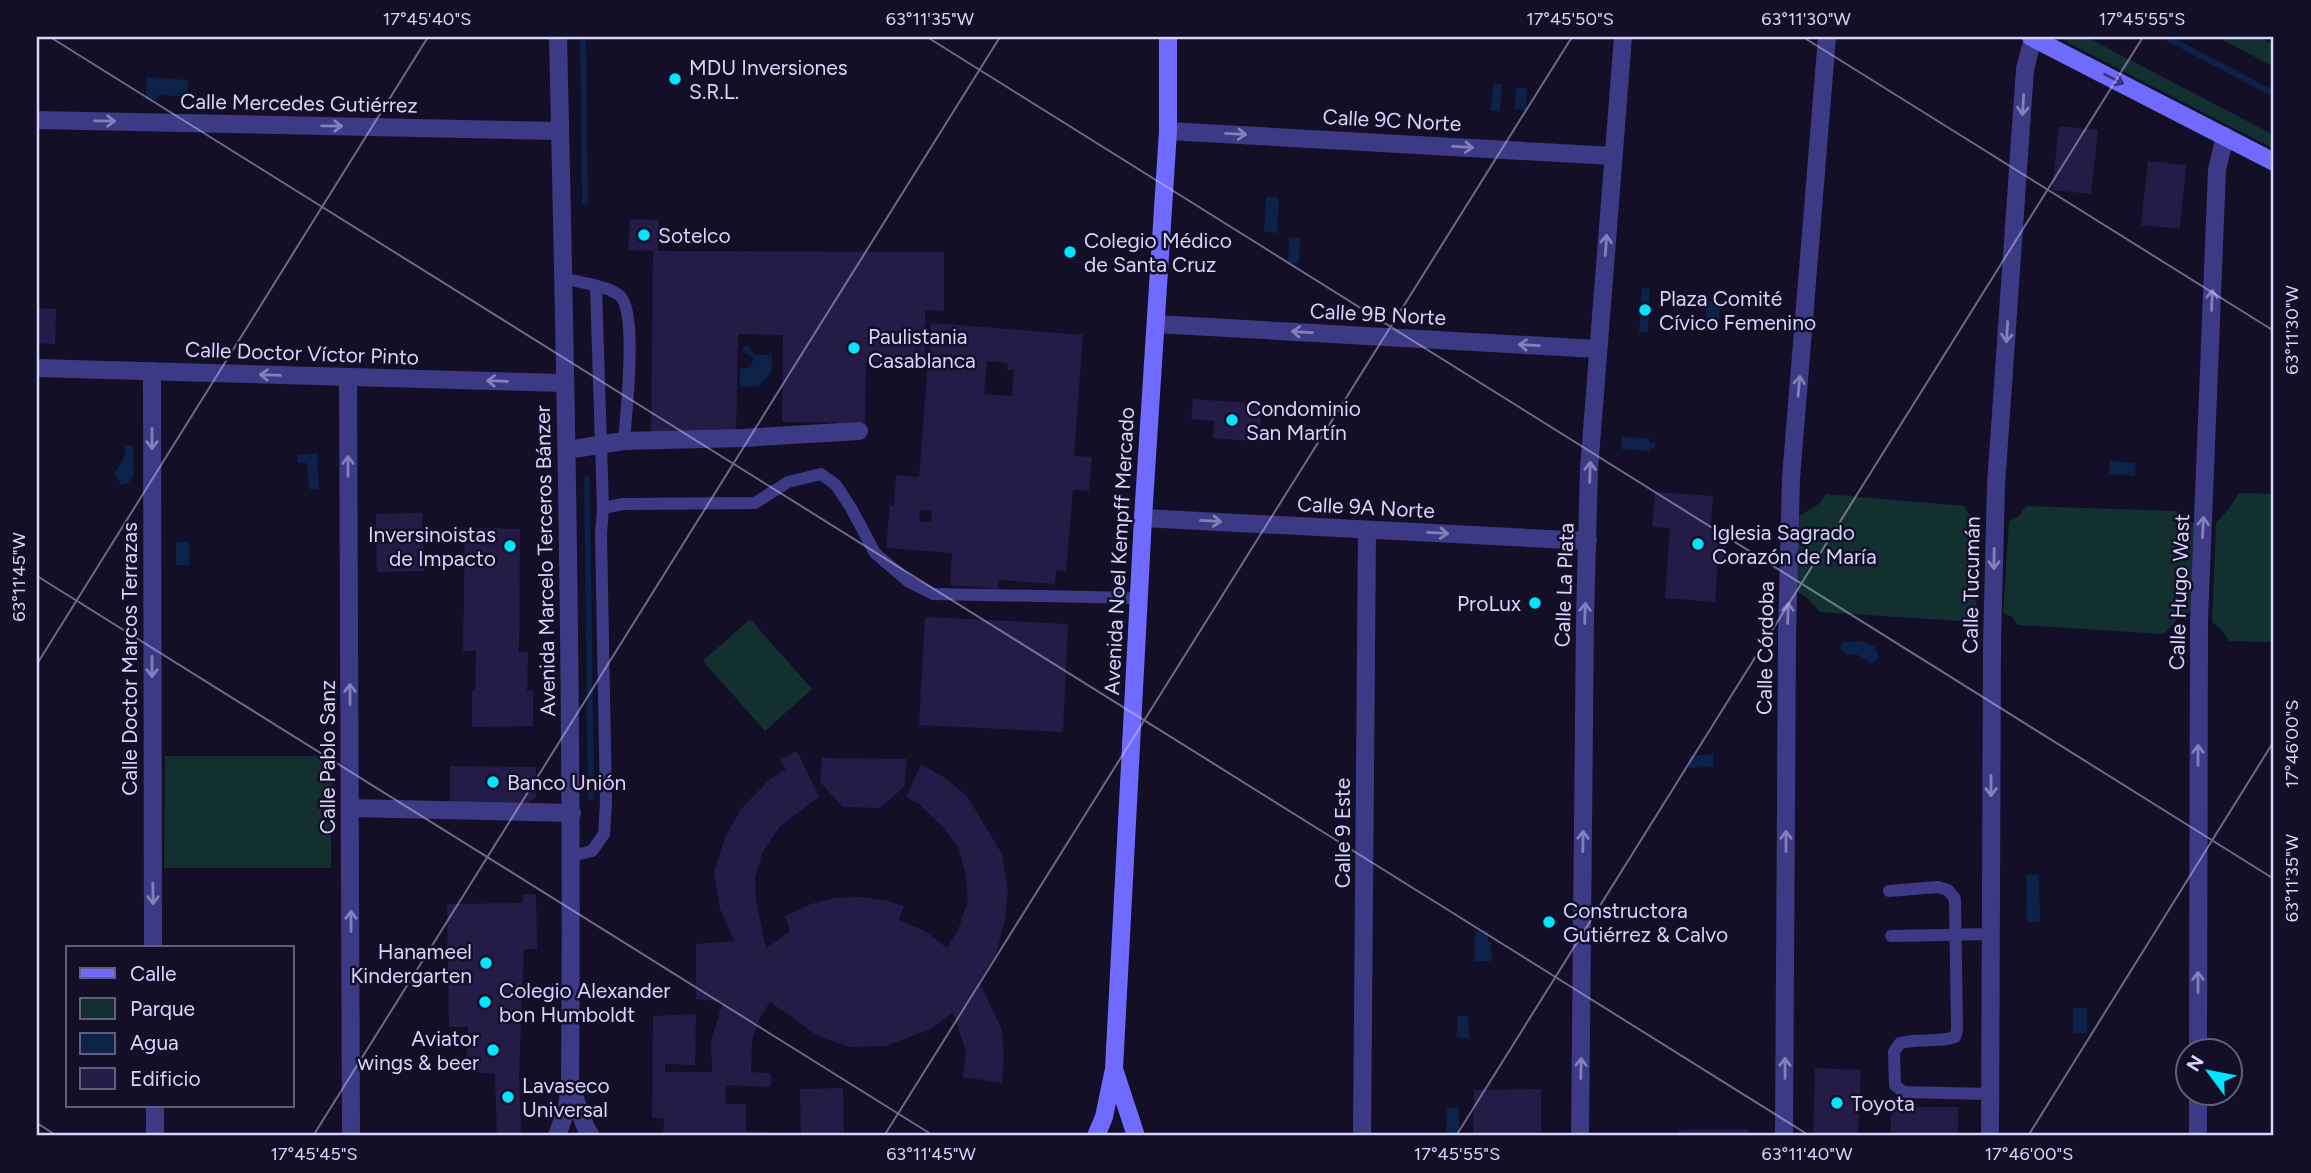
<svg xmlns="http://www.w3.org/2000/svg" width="2311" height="1173" font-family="Figtree,sans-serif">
	<rect width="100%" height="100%" fill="#130f26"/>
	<!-- green -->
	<g fill="#12302f">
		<path d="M2057 37H2086L2274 135V149Z"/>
		<path d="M2217 37H2260L2274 45V67Z"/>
		<path d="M2239 493 2274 494V642L2229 641 2222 630 2212 622 2216 523 2229 509Z"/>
		<path d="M1826 494 1964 506 1970 515 1980 519 1976 612 1971 613 1960 621 1820 612 1805 596 1796 592 1799 516 1819 504Z"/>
		<path d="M2026 506 2177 511 2181 518 2197 525 2191 611 2181 615 2164 634 2018 625 2012 617 2003 613 2009 521 2020 515Z"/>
		<path d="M750 619 812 689 765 731 703 661Z"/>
		<path d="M165 756H332L331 868H164Z"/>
	</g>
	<!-- water -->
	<g fill="#0c2248">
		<path d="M147 77 188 80 187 97 158 95 157 100 146 99Z"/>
		<path d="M1493 84H1502L1500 111H1491Z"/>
		<path d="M1516 88H1527L1526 110 1515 109Z"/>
		<path d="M1266 197H1279L1277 233 1264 232Z"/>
		<path d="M1289 237 1300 238 1299 263H1288Z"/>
		<path d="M1642 288H1650L1648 333 1639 332Z"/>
		<path d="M1707 301H1720L1719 327 1705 326Z"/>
		<path d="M744 346H748L755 355H772V371L760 386 743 387 740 384V369L751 367 753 358 742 351Z"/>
		<path d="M1622 437 1649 438V442L1655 443V448H1650L1649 451 1621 449Z"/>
		<path d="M126 446H134L133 477 128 483 121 485 114 473 123 460Z"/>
		<path d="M317 453 319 489H309L307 463H298V455Z"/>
		<path d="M2110 461 2136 463 2135 476 2109 474Z"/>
		<rect x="176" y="542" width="13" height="23"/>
		<path d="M1863 641 1875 647 1878 655 1876 661 1871 663 1858 655 1846 654 1839 647 1843 642Z"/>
		<path d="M1713 754V767L1689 768V756Z"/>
		<path d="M2026 875H2039L2040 922H2027Z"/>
		<path d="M1488 930V942H1491L1492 961H1475V931Z"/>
		<rect x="2073" y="1008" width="14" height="25"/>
		<path d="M1457 1016H1468L1469 1038 1456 1037 1458 1025Z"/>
		<path d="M1447 1108H1459V1136H1446Z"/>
	</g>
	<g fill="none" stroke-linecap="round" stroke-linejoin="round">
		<!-- stream -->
		<g stroke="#0c2248" stroke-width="6">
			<path d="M583 37 585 202"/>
			<path d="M2166 37 2274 94"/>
			<path d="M587 478 591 797"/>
		</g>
	</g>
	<!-- building -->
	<g fill="#241b47" fill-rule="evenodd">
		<path d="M2059 126 2098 130 2091 194 2052 190Z"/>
		<path d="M2148 161 2186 165 2180 229 2141 225Z"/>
		<path d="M630 219 659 220 658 251 944 252V311L925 310V363L866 362 865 423 782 422 783 335 738 334 736 435 651 436 653 251 628 250Z"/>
		<path d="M37 308 56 309 55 344 37 343Z"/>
		<path d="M931 323 1083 335 1074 456 1092 457 1089 491 1073 490 1066 571 1056 570 1055 584 999 580 998 589 950 585 952 553 886 548 890 505 894 506 896 475 919 477ZM987 361 1008 363 1007 370H1014L1012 396 984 394ZM920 510 932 511 931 522H919Z"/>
		<path d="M1193 399 1262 404 1260 430H1264L1263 442 1213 438 1214 421 1191 419Z"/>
		<path d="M1655 492 1713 496 1711 527 1728 529 1725 560H1718L1715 602 1665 598 1670 528 1652 527Z"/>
		<path d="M422 513 424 571 377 572 376 514Z"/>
		<path d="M465 528 520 529 519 652H528L527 691H533V726L472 727V691H475L476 651H463Z"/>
		<path d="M925 617 1068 624 1063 732 919 725Z"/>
		<path d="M797 751 819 797 780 826 763 851 755 878 756 899 766 949 790 931 785 916 811 904 834 898 861 897 889 901 904 906 899 920 923 930 947 948 958 930 968 900 965 872 959 849 943 827 919 804 906 797 921 764 945 778 967 796 1002 854 1008 891 1005 920 996 954 979 981 1002 1030 1004 1057 1002 1083 963 1077 966 1052 953 1012 929 1030 885 1046 850 1047 820 1037 770 1002 760 1018 752 1040 751 1072 771 1073V1087L725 1085 726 1104H746V1131L771 1132V1136H674V1134H663L664 1119 652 1117 653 1016 696 1014 695 1065 665 1064V1072H712L711 1040 723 1002 696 999V944L734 941 720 909 714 872 725 837 741 809 769 780 786 769 780 760Z"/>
		<path d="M822 758 907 759 904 787 880 808 843 807 820 782Z"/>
		<path d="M450 766 536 767V797L526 805 450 804Z"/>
		<path d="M523 894H536L537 949H524L519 1073 521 1133H538V1136H497L495 1074 466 1071 468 1027H449L447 904 523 903Z"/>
		<path d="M1815 1068 1861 1070 1858 1136H1813Z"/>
		<path d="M843 1088 844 1136H801L800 1089Z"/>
		<path d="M1541 1089V1136H1473L1474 1090Z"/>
		<rect x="1891" y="1107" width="67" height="29"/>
		<path d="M1748 1129V1136H1679V1130Z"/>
	</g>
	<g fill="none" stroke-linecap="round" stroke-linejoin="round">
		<!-- service -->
		<g stroke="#3d3a85" stroke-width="12">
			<path d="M563 278C577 282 610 286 620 296 638 313 626 414 624 441"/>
			<path d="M596 287 603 508"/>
			<path d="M572 856 592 851 604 834 606 803 601 533 603 508 623 504 755 503 788 482 821 474 836 485 851 508 875 553 909 582 933 594 1139 598"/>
			<path d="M1889 891 1938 887 1948 890 1955 899 1957 1030 1955 1037C1937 1043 1918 1038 1900 1043L1894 1052 1895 1085 1903 1092 1990 1094"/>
			<path d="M1891 936 1991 934"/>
		</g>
		<!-- pedestrian -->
		<path stroke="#3d3a85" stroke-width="18" d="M350 808 572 813"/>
		<!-- minor -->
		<g stroke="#3d3a85" stroke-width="18">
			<path d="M37 120 560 131"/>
			<path d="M1168 131 1613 156"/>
			<path d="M1156 324 1597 349"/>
			<path d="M37 368 565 383"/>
			<path d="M152 371 153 947"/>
			<path d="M348 377 351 1136"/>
			<path d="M567 450 624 441 743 438 859 431"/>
			<path d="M1143 518 1588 541"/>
			<path d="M2198 1050 2199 620 2217 170 2225 136"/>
			<path d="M155 1105V1136"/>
			<path d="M1362 1136 1367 530"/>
			<path d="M1580 1136 1585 618 1589 469 1623 37"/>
			<path d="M1784 1136 1787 636 1791 478 1827 37"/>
			<path d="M1990 1136 1992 644 1996 485 2025 69 2033 38"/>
			<path d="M2198 1136V1092"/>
		</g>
		<!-- tertiary -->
		<g stroke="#3d3a85" stroke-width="18">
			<path d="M571 1088 586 1128 591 1136"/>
			<path d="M557 1136 567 1107 570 1085C573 736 566 386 558 37"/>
		</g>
		<!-- secondary -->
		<g stroke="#6f6bff" stroke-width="18">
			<path d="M2031 37 2274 162"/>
			<path d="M1115 1072 1136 1136"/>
			<path d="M1096 1136 1104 1117 1114 1069 1143 518 1168 131V37"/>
		</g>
	</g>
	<!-- one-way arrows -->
	<defs><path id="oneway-shaft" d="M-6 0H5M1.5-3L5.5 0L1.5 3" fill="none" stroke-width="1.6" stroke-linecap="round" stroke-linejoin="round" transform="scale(1.75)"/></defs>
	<use stroke="#38347d" href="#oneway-shaft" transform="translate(2114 79) rotate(27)"/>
	<g stroke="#837fbc">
		<use href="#oneway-shaft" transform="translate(2023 105) rotate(94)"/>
		<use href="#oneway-shaft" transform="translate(105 121) rotate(1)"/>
		<use href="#oneway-shaft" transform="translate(332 126) rotate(1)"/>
		<use href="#oneway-shaft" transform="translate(1236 134) rotate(3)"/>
		<use href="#oneway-shaft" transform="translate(1463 147) rotate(3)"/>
		<use href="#oneway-shaft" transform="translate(1606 245) rotate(-86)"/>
		<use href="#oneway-shaft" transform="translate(2212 300) rotate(-88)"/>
		<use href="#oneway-shaft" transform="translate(1302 332) rotate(-177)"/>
		<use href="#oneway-shaft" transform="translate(2007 332) rotate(94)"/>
		<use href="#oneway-shaft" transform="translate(1529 345) rotate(-177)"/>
		<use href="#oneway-shaft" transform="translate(270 375) rotate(-178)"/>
		<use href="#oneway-shaft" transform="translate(497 381) rotate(-178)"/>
		<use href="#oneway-shaft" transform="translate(1799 386) rotate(-85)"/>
		<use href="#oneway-shaft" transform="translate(152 439) rotate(90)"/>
		<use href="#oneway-shaft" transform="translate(348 466) rotate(-90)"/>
		<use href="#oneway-shaft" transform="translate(1590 472) rotate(-88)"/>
		<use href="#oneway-shaft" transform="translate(1211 521) rotate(3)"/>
		<use href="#oneway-shaft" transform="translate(2203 527) rotate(-87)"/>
		<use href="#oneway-shaft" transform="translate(1438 533) rotate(3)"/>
		<use href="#oneway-shaft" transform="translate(1994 559) rotate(91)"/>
		<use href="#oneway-shaft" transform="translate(1585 613) rotate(-88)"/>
		<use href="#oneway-shaft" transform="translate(1788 613) rotate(-88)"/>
		<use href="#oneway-shaft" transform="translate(152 667) rotate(90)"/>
		<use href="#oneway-shaft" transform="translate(350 694) rotate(-90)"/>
		<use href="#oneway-shaft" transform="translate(2198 755) rotate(-90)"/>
		<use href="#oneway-shaft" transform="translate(1991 786) rotate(90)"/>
		<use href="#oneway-shaft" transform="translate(1583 841) rotate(-89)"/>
		<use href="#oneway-shaft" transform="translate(1786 841) rotate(-90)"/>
		<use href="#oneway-shaft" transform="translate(153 894) rotate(89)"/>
		<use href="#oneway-shaft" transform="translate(351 921) rotate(-90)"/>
		<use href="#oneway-shaft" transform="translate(2198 982) rotate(-90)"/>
		<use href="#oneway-shaft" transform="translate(1581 1068) rotate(-89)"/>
		<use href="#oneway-shaft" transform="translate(1785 1068) rotate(-90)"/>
	</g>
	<!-- ticks -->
	<path fill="none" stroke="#d9d4ff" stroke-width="2" stroke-opacity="0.45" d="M50 37 1810 1136M927 37 2274 879M1803 37 2274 331M37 576 934 1136M37 664 428 37M37 1123 57 1136M313 1136 1000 37M884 1136 1572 37M1456 1136 2143 37M2028 1136 2274 741"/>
	<!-- markers -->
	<g fill="#00e5ff" stroke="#130f26" stroke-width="2.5">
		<circle cx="675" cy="79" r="7"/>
		<circle cx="644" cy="235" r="7"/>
		<circle cx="1070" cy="252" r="7"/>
		<circle cx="1645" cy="310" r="7"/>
		<circle cx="854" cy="348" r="7"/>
		<circle cx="1232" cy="420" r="7"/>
		<circle cx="1698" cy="544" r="7"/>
		<circle cx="510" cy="546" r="7"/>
		<circle cx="1535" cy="603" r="7"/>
		<circle cx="493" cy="782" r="7"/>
		<circle cx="1549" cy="922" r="7"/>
		<circle cx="486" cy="963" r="7"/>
		<circle cx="485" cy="1002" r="7"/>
		<circle cx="493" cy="1050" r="7"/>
		<circle cx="508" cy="1097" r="7"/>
		<circle cx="1837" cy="1103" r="7"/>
	</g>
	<g text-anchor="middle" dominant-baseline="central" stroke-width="5" stroke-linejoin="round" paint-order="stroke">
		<!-- poi labels -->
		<g font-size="21" fill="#d9d4ff" stroke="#130f26" text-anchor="start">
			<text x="689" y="67">MDU Inversiones<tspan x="689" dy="24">S.R.L.</tspan></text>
			<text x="658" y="235">Sotelco</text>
			<text x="1084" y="240">Colegio Médico<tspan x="1084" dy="24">de Santa Cruz</tspan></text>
			<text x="1659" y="298">Plaza Comité<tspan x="1659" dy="24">Cívico Femenino</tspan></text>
			<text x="868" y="336">Paulistania<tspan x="868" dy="24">Casablanca</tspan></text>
			<text x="1246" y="408">Condominio<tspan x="1246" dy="24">San Martín</tspan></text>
			<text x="1712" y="532">Iglesia Sagrado<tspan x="1712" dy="24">Corazón de María</tspan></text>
			<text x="496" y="534" text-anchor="end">Inversinoistas<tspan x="496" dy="24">de Impacto</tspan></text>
			<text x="1521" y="603" text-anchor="end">ProLux</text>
			<text x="507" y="782">Banco Unión</text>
			<text x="1563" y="910">Constructora<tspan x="1563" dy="24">Gutiérrez &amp; Calvo</tspan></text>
			<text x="472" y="951" text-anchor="end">Hanameel<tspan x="472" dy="24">Kindergarten</tspan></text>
			<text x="499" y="990">Colegio Alexander<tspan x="499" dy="24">bon Humboldt</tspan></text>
			<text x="479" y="1038" text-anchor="end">Aviator<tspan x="479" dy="24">wings &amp; beer</tspan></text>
			<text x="522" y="1085">Lavaseco<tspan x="522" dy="24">Universal</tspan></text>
			<text x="1851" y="1103">Toyota</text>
		</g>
		<!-- street labels -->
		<g font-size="21" fill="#d9d4ff" stroke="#130f26">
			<text transform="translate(299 103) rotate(1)">Calle Mercedes Gutiérrez</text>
			<text transform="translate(1392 120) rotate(3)">Calle 9C Norte</text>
			<text transform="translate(1378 314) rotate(3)">Calle 9B Norte</text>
			<text transform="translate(302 353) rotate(2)">Calle Doctor Víctor Pinto</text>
			<text transform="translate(1366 507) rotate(3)">Calle 9A Norte</text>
			<text transform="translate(1119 551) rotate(-87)">Avenida Noel Kempff Mercado</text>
			<text transform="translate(545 561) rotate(-91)">Avenida Marcelo Terceros Bánzer</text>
			<text transform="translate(1564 585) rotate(-88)">Calle La Plata</text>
			<text transform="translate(1971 585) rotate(-89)">Calle Tucumán</text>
			<text transform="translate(2179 592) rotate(-88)">Calle Hugo Wast</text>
			<text transform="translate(1765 648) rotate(-89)">Calle Córdoba</text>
			<text transform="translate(129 659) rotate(-90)">Calle Doctor Marcos Terrazas</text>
			<text transform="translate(327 757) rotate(-90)">Calle Pablo Sanz</text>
			<text transform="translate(1342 833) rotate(-90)">Calle 9 Este</text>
		</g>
	</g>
	<!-- border -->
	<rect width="2311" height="1173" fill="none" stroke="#130f26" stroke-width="77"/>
	<!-- legend -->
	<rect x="66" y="946" width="228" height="161" fill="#130f26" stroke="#625e7d" stroke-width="2"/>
	<rect x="80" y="968" width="35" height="10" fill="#6f6bff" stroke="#625e7d" stroke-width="2"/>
	<text x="130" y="981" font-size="21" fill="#d9d4ff">Calle</text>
	<rect x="80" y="998" width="35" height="21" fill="#12302f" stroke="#625e7d" stroke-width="2"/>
	<text x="130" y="1016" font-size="21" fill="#d9d4ff">Parque</text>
	<rect x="80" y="1033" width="35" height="21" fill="#0c2248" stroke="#625e7d" stroke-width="2"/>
	<text x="130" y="1050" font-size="21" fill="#d9d4ff">Agua</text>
	<rect x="80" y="1068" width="35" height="21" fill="#241b47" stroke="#625e7d" stroke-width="2"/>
	<text x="130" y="1086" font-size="21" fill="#d9d4ff">Edificio</text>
	<!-- north arrow -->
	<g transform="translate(2209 1072) rotate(302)"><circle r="33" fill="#130f26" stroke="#625e7d" stroke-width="2"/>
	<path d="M0-5L12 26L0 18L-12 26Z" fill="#00e5ff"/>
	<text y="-10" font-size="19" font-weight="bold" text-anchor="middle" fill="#d9d4ff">N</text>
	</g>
	<rect x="38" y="38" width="2234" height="1096" fill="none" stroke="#d9d4ff" stroke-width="2.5"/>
	<g font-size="18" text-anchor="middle" fill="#d9d4ff">
		<text x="427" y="25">17°45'40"S</text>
		<text x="930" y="25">63°11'35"W</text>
		<text x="1570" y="25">17°45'50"S</text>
		<text x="1806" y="25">63°11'30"W</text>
		<text x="2142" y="25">17°45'55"S</text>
		<text transform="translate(2292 330) rotate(-90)" y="6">63°11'30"W</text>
		<text transform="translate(19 577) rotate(-90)" y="6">63°11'45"W</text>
		<text transform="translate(2292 744) rotate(-90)" y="6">17°46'00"S</text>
		<text transform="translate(2292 878) rotate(-90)" y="6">63°11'35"W</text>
		<text x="314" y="1160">17°45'45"S</text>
		<text x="931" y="1160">63°11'45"W</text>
		<text x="1457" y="1160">17°45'55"S</text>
		<text x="1807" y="1160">63°11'40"W</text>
		<text x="2029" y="1160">17°46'00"S</text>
	</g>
</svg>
